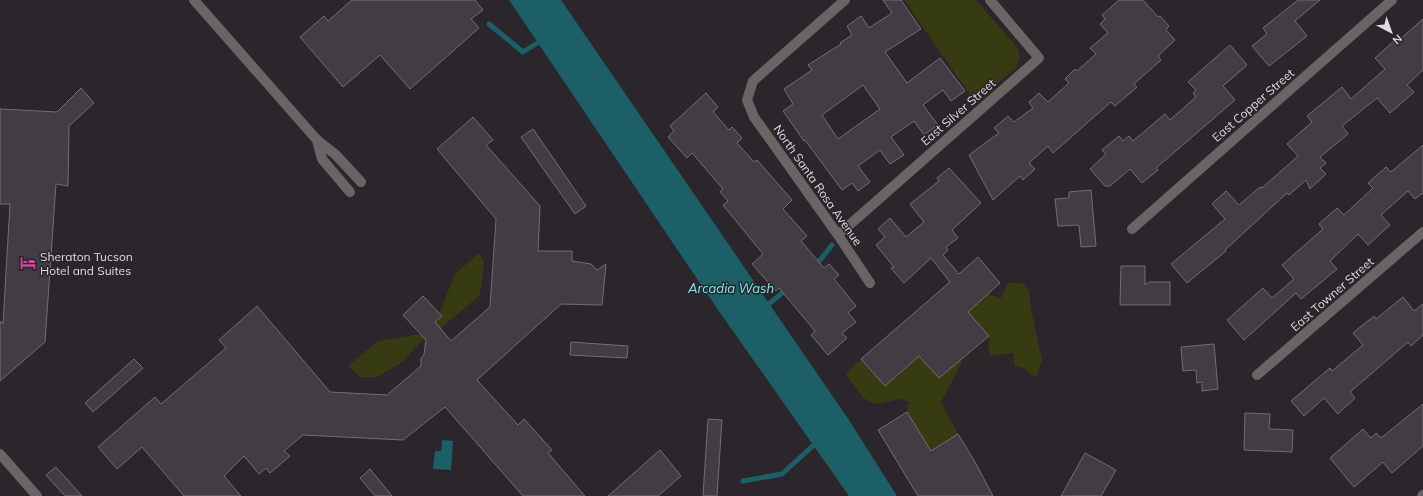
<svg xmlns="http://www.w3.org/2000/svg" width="1423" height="496" font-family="Mulish,sans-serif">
	<rect width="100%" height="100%" fill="#2b252c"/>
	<!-- green -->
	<g fill="#373b12">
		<path d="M904 0H976L1017 47 1020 57 1016 68 975 102Z"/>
		<path d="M479 253 484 263 480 295 440 329 435 323 442 316 439 314 455 274Z"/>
		<path d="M1008 283H1022L1029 290 1031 309 1042 360 1036 378 1023 368 1015 366 1013 353 989 356V336L968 312 988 294 1001 298Z"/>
		<path d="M421 334 426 337 402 362 377 377H360L348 366 378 341Z"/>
		<path d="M919 356 939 378 958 359 962 362 941 402 958 434 931 451 907 412 909 402 900 399 876 404 863 398 846 374 861 359 885 386Z"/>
	</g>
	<!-- water -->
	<g fill="#1c5f66">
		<path d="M509 0H561L849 420 897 496H849L716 307Z"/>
		<path d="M442 440 453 441 451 470 433 469 435 451H441Z"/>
	</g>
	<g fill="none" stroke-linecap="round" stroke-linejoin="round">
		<!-- stream -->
		<g stroke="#1c5f66" stroke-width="5">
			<path d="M489 24 523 52 542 40"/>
			<path d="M814 265 821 259 832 245"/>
			<path d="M765 307 787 289"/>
			<path d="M743 481 782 474 817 442"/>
		</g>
	</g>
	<!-- building -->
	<g fill="#423c44" stroke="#746d75" fill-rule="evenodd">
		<path d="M352 0H475L483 10 471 19 479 28 410 89 380 55 343 87 300 37 324 16 328 21Z"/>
		<path d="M883 0H901L921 29 885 52 907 83 940 58 965 91 951 101 943 90 923 105 938 125 924 135 914 121 891 137 904 155 890 164 880 150 858 166 870 182 858 191 852 183 842 190 805 140 804 141 783 111 793 104 784 89 812 70 808 65 841 44 840 43 852 35 847 26 861 16 869 28 892 13ZM863 85 880 109 838 139 822 115Z"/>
		<path d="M1119 0H1143L1158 17 1160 16 1169 26 1166 30 1175 40 1158 56 1161 60 1134 84 1137 87 1115 106 1111 102 1053 153 1048 146 1029 163 1035 169 1023 180 1020 176 993 200 969 155 999 133 994 128 1008 116 1014 122 1033 108 1029 102 1039 93 1048 102 1069 83 1065 79 1075 69 1077 71 1096 54 1090 48 1108 33 1100 24 1105 19 1102 15Z"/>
		<path d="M1298 0H1320L1295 21 1307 36 1269 66 1252 46 1267 34 1263 28Z"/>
		<path d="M1423 19V70L1407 85 1414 92 1390 113 1377 98 1342 126 1348 134 1320 157 1326 163 1320 168 1326 174 1310 189 1306 180 1289 195 1287 193 1225 250 1226 251 1187 283 1171 264 1225 219 1212 204 1226 191 1239 205 1260 187 1262 188 1298 156 1287 144 1312 122 1307 116 1342 87 1351 99 1385 69 1375 58 1395 40 1397 42Z"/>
		<path d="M1230 45 1247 65 1223 86 1235 100 1156 168 1158 170 1142 183 1130 169 1110 186H1105L1090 169 1106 154 1102 150 1119 136 1123 141 1129 136 1133 141 1165 114 1170 120 1196 97 1193 93 1196 90 1188 82Z"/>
		<path d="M81 88 94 103 69 126 68 186 56 184 45 342 0 381V321L3 324 10 204H0V109L57 112Z"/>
		<path d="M706 93 718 107 713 112 729 130 732 127 742 138 737 143 754 162 757 160 792 200 783 209 807 236 801 241 824 268 829 264 839 275 834 279 856 306 848 313 856 322 842 333 847 338 828 355 811 335 815 331 779 288 776 291 752 264 763 254 723 205 728 201 720 192 723 189 692 153 687 158 668 137 674 131 670 126Z"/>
		<path d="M473 117 493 140 486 145 540 206 538 251H572V261L591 264 597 270 606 264 602 305 561 304 477 380 518 425 524 419 552 450 548 453 585 496H523L445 407 403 440 303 435 284 451 290 456 270 473 266 468 259 474 244 456 224 476 241 496H184L142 447 117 469 98 447 155 397 161 404 226 348 219 340 257 306 330 392 387 395 421 366V358L424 355 426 340 403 315 423 296 442 316 435 322 451 341 490 307 496 219 437 149Z"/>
		<path d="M533 129 586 206 575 214 521 137Z"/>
		<path d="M1423 145V193L1415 199 1408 191 1381 215 1390 225 1368 245 1358 234 1330 261 1337 269 1301 299 1296 293 1244 340 1227 320 1263 288 1272 298 1294 279 1282 265 1323 229 1319 224 1337 208 1344 215 1373 188 1368 183 1386 167 1391 172Z"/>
		<path d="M949 168 981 203 952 230 958 238 946 247 948 250 943 255 959 274 978 257 1000 283 968 312 989 336 939 378 919 356 885 386 861 359 950 282 931 258 904 283 891 268 894 267 876 245 885 237 878 229 890 218 906 237 924 222 910 204 939 181 937 178Z"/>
		<path d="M1091 190 1096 246 1081 247 1079 225 1058 226 1055 199 1069 198V192Z"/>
		<path d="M1121 266H1145V285L1149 282H1170V305H1120Z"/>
		<path d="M1403 297 1414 311 1423 304V335L1411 346 1408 342 1350 392 1355 398 1338 414 1324 398 1304 416 1291 401 1330 368 1332 371 1363 345 1353 333 1374 316 1376 319Z"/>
		<path d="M571 342 628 346 627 358 570 355Z"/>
		<path d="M1214 344 1218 389 1202 391V382L1197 383 1196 370 1183 371 1181 347Z"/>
		<path d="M134 359 143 368 93 412 85 403Z"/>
		<path d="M1423 404V446L1392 473 1383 462 1354 487 1330 458 1363 429 1371 438 1376 433 1381 438Z"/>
		<path d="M907 412 931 451 958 434 975 462 993 496H918L878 430Z"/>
		<path d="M1245 413 1270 414 1269 429 1293 430 1292 452 1244 450Z"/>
		<path d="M708 419 722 420 717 496H703Z"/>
		<path d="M660 450 681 476 658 496H608Z"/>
		<path d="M1085 453 1116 470 1101 496H1061Z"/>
		<path d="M56 467 82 496H65L46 475Z"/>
		<path d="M370 469 392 496H375L360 478Z"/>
	</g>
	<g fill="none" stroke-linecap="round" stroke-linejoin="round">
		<!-- minor -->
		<g stroke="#6a6565" stroke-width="10">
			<path d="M194 0 317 140 336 155 361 182"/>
			<path d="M845 0 753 81 747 100 754 117 838 235 870 283"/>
			<path d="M317 140 322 159 350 192"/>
			<path d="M1132 229 1392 0"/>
			<path d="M838 235 1039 58 990 0"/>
			<path d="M1257 375 1423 232"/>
			<path d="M0 454 37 496"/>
			<path d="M1422 496 1423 495"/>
		</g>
	</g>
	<!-- icons -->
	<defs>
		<symbol id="hotel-bare" viewBox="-9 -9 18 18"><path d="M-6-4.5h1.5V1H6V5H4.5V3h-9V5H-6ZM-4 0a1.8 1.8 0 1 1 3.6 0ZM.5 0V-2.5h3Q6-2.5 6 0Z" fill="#d1479c" stroke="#2b252c" stroke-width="2.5" paint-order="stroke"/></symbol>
	</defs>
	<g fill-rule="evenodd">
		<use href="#hotel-bare" x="17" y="252" width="22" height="22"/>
	</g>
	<g text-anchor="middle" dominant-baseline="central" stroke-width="3" stroke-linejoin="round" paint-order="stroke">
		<!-- street labels -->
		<g font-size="12" fill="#dfdbe0" stroke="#2b252c">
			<text transform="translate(1253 105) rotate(-41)">East Copper Street</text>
			<text transform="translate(958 112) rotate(-41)">East Silver Street</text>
			<text transform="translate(818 185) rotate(55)">North Santa Rosa Avenue</text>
			<text transform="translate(1332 294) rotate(-41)">East Towner Street</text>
		</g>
		<!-- poi labels -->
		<g font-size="12" fill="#dfdbe0" stroke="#2b252c" text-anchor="start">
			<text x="40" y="256">Sheraton Tucson<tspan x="40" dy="14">Hotel and Suites</tspan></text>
		</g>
		<!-- water labels -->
		<g font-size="13" font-style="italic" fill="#82e7f2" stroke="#2b252c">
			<text x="731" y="288">Arcadia Wash</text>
		</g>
	</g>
	<!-- north arrow -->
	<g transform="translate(1391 32) rotate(139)" stroke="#2b252c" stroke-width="3" paint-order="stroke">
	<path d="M0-3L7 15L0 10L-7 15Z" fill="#dfdbe0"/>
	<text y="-6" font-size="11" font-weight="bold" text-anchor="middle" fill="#dfdbe0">N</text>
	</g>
</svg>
